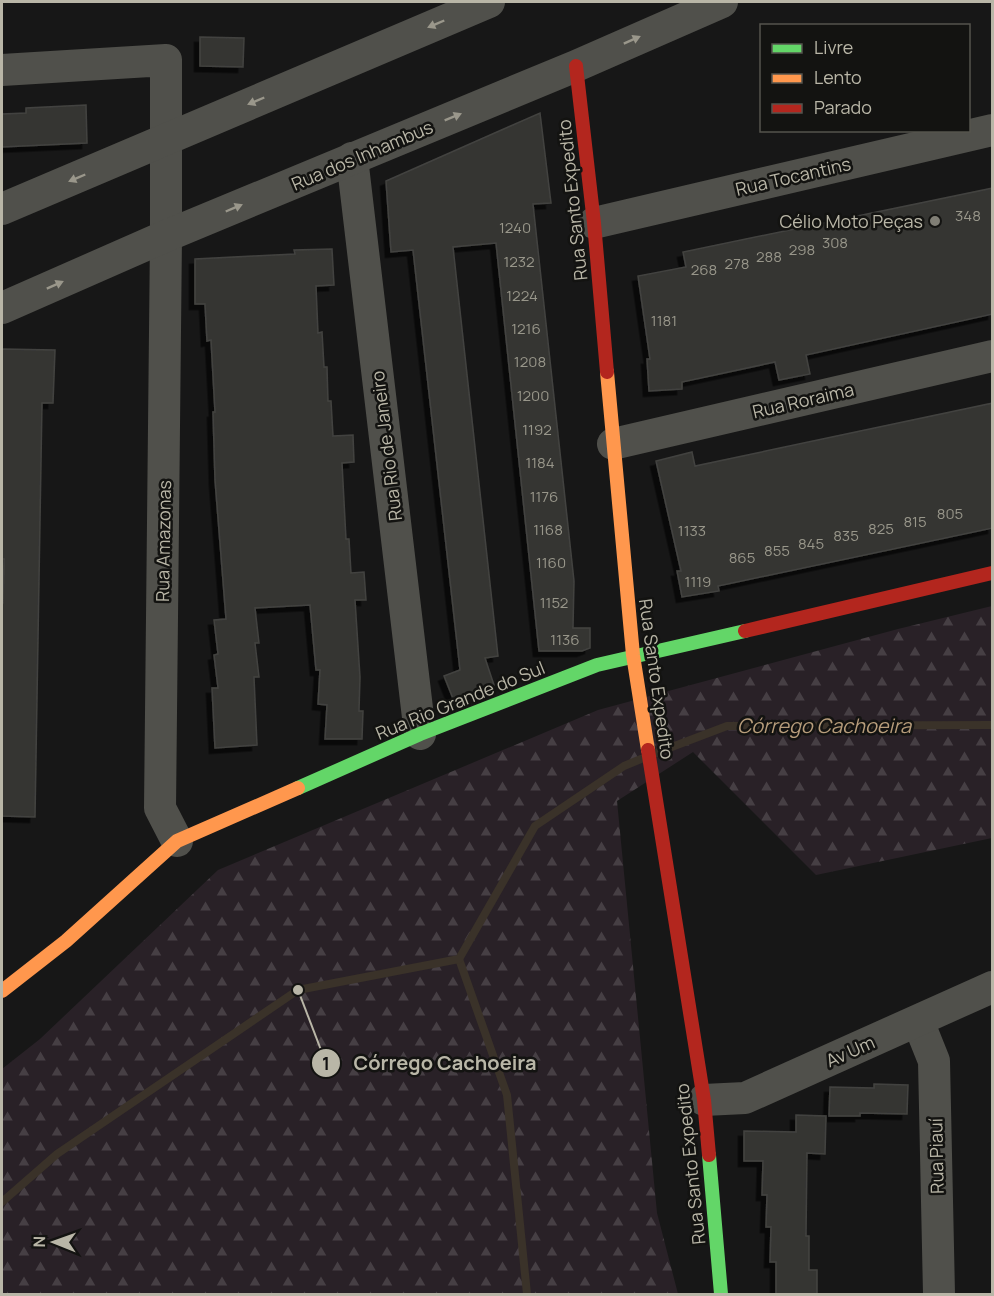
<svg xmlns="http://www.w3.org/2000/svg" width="994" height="1296" font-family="Manrope,sans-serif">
	<defs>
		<pattern id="forest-firs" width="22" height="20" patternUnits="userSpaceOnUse" patternTransform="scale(1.5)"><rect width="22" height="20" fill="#292127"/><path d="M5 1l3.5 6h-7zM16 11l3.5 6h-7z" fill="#463f44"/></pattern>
		<filter id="shadow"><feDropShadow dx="-5.5" dy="5.5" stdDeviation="0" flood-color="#0009"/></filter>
	</defs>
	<rect width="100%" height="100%" fill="#171717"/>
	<!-- forest -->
	<path fill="url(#forest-firs)" d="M992 606V838L816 875 693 752 617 801 657 1213 678 1294H2V1069L40 1039 218 870 598 710 898 629Z"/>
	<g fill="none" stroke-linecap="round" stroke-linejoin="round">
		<!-- stream -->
		<g stroke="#3a3229" stroke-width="8">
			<path d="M656 753 727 726 992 725"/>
			<path d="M459 959 507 1095 527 1294"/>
			<path d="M2 1202 57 1154 298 990 459 959 535 826 624 766 641 759"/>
		</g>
	</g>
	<!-- building -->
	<g fill="#353533" stroke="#434340" stroke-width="1.5" filter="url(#shadow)">
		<path d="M200 37 244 38 243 67 200 66Z"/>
		<path d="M86 105 87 143 2 147V114L26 113V108Z"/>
		<path d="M540 113 551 203 533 204 574 581 573 628H590V648L582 651H539L496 243 453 247 498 656 485 658 494 685 454 701 444 676 460 670 413 250 391 252 386 181Z"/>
		<path d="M993 188V314L806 355 810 374 779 380 775 362 682 382V389L649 391 647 359H650L638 276 686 267 683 252Z"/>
		<path d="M332 249 334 285 316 286 318 333 322 332 324 367H327L328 401H331L333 436 353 435 354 462 342 463 346 539H349L351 573 364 572 366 600H355L360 677 359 711H363L362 739H325L327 705 318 704 320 670H316L310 605 255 608 259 643H255L259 677H254L257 745 215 748 212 688H218L214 655 218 654 214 620 226 619 215 480 213 412H215L211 340 207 341 205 304H195V259L295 254 294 250Z"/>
		<path d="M2 349 55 350 53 403H42L35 817 2 816V603H3L4 559H2Z"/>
		<path d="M993 403V528L718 586 719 591 682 597 677 571H681L656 461 692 452 695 466Z"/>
		<path d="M874 1084 908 1085 907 1114 860 1113V1116H829L830 1087 874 1088Z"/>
		<path d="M796 1115 826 1116 825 1154 807 1153 806 1236H809V1270H817V1294H776V1262H770L771 1227H766L767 1195H762L763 1161H744V1131L796 1132Z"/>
	</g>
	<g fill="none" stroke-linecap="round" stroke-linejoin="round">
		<!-- street -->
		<g stroke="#50504b" stroke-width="32">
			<path d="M2 70 166 60V236L160 808 177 841"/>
			<path d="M352 158 420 734"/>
			<path d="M2 209 489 2"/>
			<path d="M594 223 992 130"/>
			<path d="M2 308 166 236 576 66 722 2"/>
			<path d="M613 444 992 356"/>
			<path d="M918 1021 934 1061 939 1294"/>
			<path d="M704 1100 745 1098 992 987"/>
		</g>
		<!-- fast -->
		<g stroke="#63d668" stroke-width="14">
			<path d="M298 788 420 734 597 665 745 631"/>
			<path d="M709 1155 721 1294"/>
		</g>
		<!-- slow -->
		<g stroke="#ff974d" stroke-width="14">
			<path d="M607 372 633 655 648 750"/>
			<path d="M2 991 66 941 177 841 298 788"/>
		</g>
		<!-- jam -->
		<g stroke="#b3261e" stroke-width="14">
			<path d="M576 66 594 223 607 372"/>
			<path d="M745 631 992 573"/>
			<path d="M648 750 704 1100 709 1155"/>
		</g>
	</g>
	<!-- one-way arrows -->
	<defs><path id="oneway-solid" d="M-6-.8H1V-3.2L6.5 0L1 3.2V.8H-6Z" transform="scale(1.5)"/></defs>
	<g fill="#9a978b">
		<use href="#oneway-solid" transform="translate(436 24) rotate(157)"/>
		<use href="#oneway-solid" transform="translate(632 40) rotate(-24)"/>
		<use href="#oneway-solid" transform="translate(256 101) rotate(157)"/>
		<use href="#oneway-solid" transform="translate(453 117) rotate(-22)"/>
		<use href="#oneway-solid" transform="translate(77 178) rotate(157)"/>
		<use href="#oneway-solid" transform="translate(234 208) rotate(-23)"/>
		<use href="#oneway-solid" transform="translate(55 285) rotate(-24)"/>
	</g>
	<!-- markers -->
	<circle fill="#807e75" stroke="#131311" stroke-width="2" cx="935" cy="221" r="6"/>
	<g text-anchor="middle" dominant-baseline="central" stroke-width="5" stroke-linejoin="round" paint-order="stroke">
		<!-- number labels -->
		<g font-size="15" fill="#98968a">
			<text x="968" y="215">348</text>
			<text x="515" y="227">1240</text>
			<text x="835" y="242">308</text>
			<text x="802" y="249">298</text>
			<text x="769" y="256">288</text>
			<text x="519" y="261">1232</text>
			<text x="737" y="263">278</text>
			<text x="704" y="269">268</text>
			<text x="522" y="295">1224</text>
			<text x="664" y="320">1181</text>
			<text x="526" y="328">1216</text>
			<text x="530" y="361">1208</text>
			<text x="533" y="395">1200</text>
			<text x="537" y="429">1192</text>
			<text x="540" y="462">1184</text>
			<text x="544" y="496">1176</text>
			<text x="950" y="513">805</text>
			<text x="915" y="521">815</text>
			<text x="881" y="528">825</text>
			<text x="548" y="529">1168</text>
			<text x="692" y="530">1133</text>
			<text x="846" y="535">835</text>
			<text x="811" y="543">845</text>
			<text x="777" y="550">855</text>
			<text x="742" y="557">865</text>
			<text x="551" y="562">1160</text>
			<text x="698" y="581">1119</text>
			<text x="554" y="602">1152</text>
			<text x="565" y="639">1136</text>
		</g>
		<!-- street labels -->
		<g font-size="18" fill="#b9b6a7" stroke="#131311">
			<text transform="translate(362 155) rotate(-23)">Rua dos Inhambus</text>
			<text transform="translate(793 176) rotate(-13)">Rua Tocantins</text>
			<text transform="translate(572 200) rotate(-96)">Rua Santo Expedito</text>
			<text transform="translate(803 400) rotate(-13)">Rua Roraima</text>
			<text transform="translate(386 446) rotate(-97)">Rua Rio de Janeiro</text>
			<text transform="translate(163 541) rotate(-89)">Rua Amazonas</text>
			<text transform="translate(657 679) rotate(82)">Rua Santo Expedito</text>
			<text transform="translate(460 700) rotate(-22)">Rua Rio Grande do Sul</text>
			<text transform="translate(850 1051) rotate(-24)">Av Um</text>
			<text transform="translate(936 1156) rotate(-91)">Rua Piauí</text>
			<text transform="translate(690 1164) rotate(-96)">Rua Santo Expedito</text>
		</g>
		<!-- poi labels -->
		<g font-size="18" fill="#b9b6a7" stroke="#131311" text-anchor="end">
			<text x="923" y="221">Célio Moto Peças</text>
		</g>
		<!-- water labels -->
		<g font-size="20" font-style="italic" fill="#b79d7b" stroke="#131311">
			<text x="824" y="725">Córrego Cachoeira</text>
		</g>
	</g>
	<!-- callouts -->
	<path fill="none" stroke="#b9b6a7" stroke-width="2" d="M298 990L326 1063"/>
	<g fill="#b9b6a7" stroke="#131311" stroke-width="2">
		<circle cx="298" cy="990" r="6"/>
		<circle cx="326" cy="1063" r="15"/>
	</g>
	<g font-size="18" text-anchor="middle" font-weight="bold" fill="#111">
		<text x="326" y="1070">1</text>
	</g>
	<g font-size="20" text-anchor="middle" font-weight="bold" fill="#b9b6a7" stroke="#131311" stroke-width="5" stroke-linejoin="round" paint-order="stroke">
		<text x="445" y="1070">Córrego Cachoeira</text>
	</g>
	<!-- border -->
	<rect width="994" height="1296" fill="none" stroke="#b9b6a7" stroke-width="6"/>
	<!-- legend -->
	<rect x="760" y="24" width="210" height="108" fill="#131311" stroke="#55544d" stroke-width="1.5"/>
	<rect x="772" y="44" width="30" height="9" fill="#63d668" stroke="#55544d" stroke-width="1.5"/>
	<text x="814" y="54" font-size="18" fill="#b9b6a7">Livre</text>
	<rect x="772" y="74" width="30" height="9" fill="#ff974d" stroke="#55544d" stroke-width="1.5"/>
	<text x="814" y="84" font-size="18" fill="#b9b6a7">Lento</text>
	<rect x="772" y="104" width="30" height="9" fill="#b3261e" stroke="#55544d" stroke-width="1.5"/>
	<text x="814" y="114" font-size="18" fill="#b9b6a7">Parado</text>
	<!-- north arrow -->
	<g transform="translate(54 1242) rotate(271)" stroke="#131311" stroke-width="4.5" paint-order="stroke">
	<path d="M0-4.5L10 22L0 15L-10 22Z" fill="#b9b6a7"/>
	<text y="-9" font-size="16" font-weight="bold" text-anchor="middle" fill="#b9b6a7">N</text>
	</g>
</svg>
